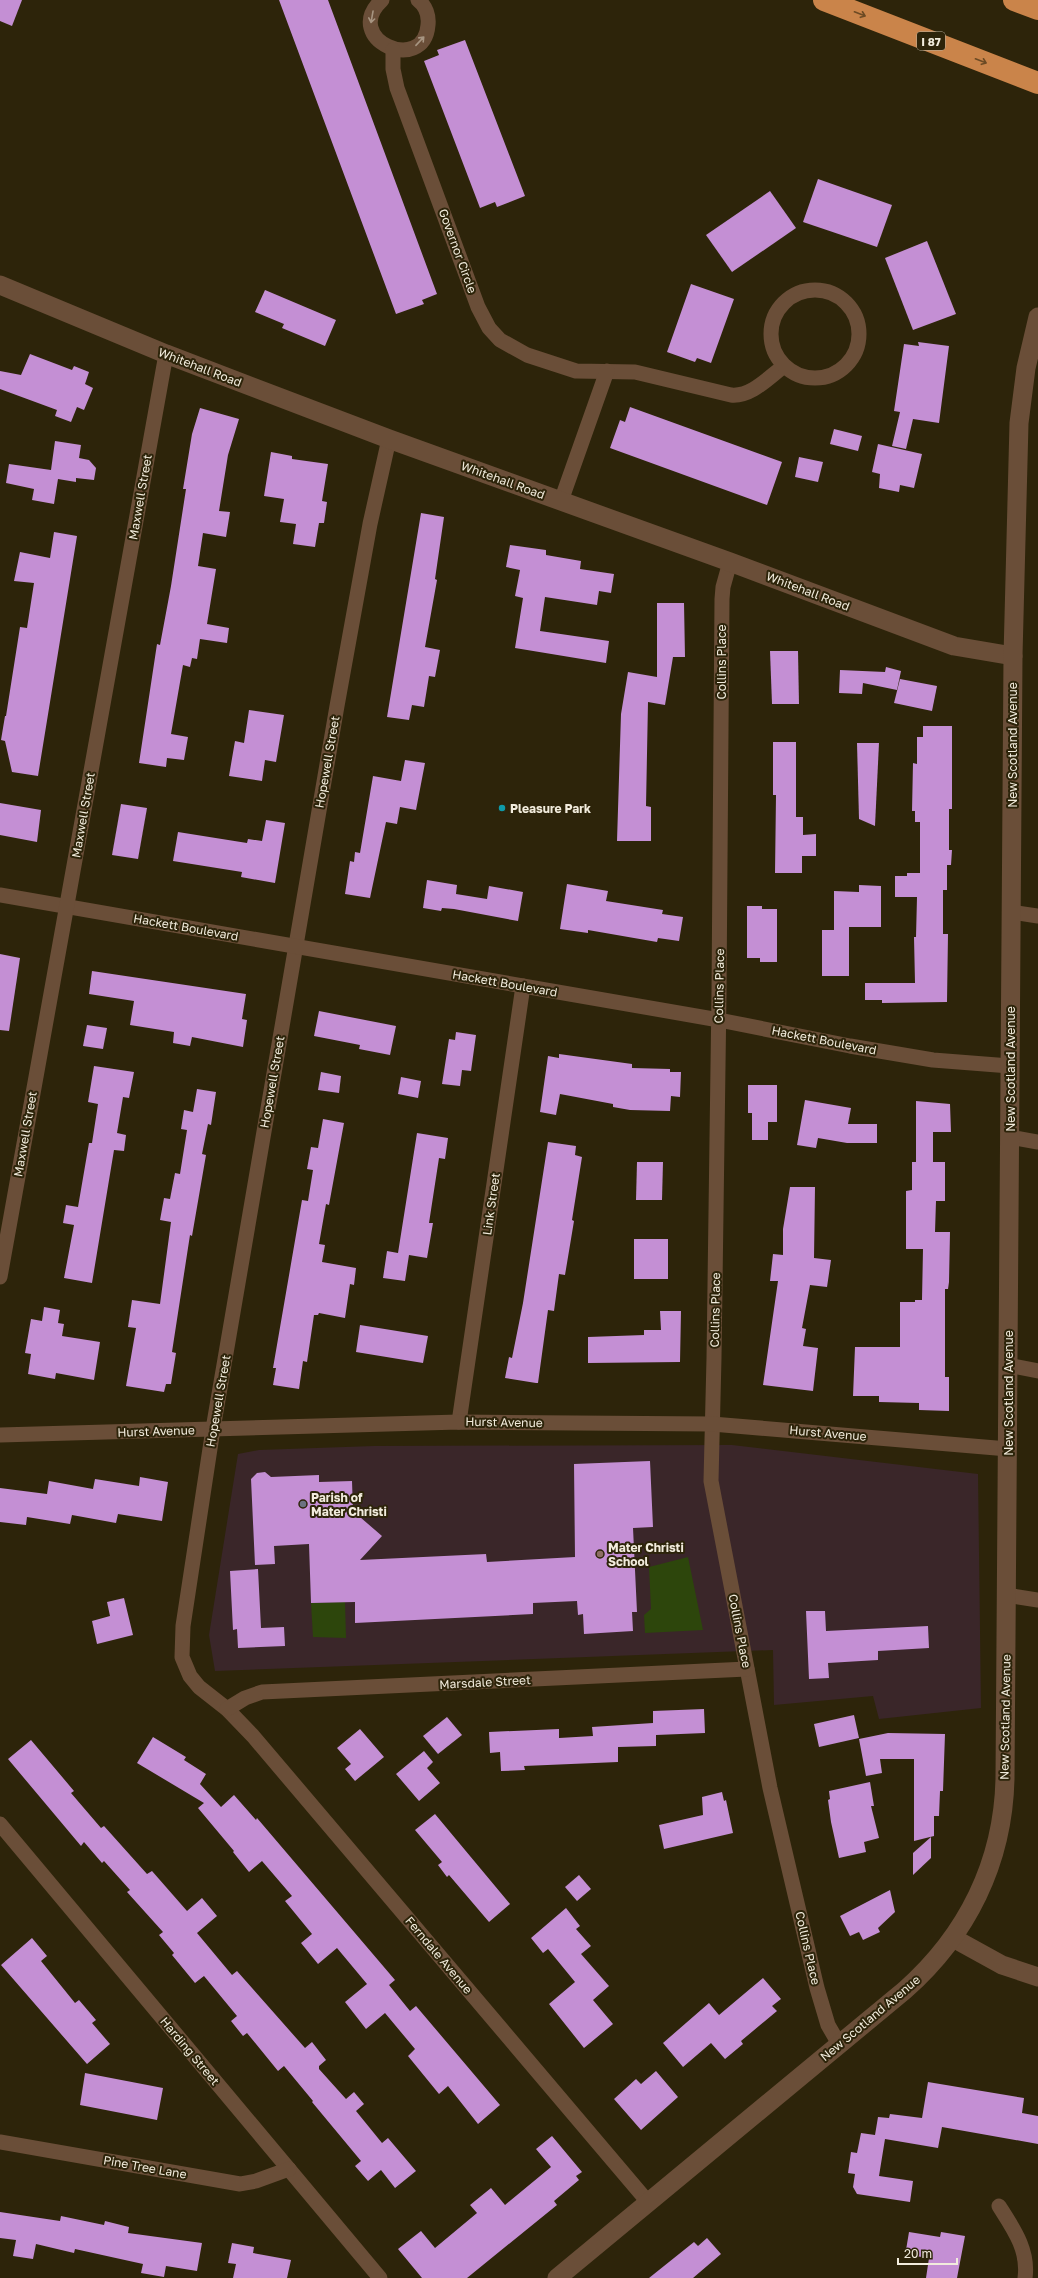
<svg xmlns="http://www.w3.org/2000/svg" width="1038" height="2278" font-family="'Golos Text',sans-serif">
	<rect width="100%" height="100%" fill="#2d240a"/>
	<!-- education -->
	<path fill="#3a2629" d="M732 1445 978 1474 981 1708 879 1719 873 1696 774 1705 773 1650 215 1671 209 1635 238 1454 259 1450 374 1446Z"/>
	<!-- green -->
	<g fill="#2d460c">
		<path d="M688 1557 703 1630 645 1633 644 1615 651 1609 649 1567Z"/>
		<path d="M345 1602 346 1638 313 1637 311 1603Z"/>
	</g>
	<!-- building -->
	<g fill="#c48fd4">
		<path d="M0 0H22L12 26 0 21Z"/>
		<path d="M279 0H328L437 294 422 300 424 304 396 314Z"/>
		<path d="M465 40 525 196 497 207 495 202 480 208 424 61 439 55 437 50Z"/>
		<path d="M818 179 892 205 877 247 803 222Z"/>
		<path d="M770 191 796 228 732 272 706 235Z"/>
		<path d="M927 241 956 314 913 330 885 258Z"/>
		<path d="M691 284 734 299 711 363 697 358 695 362 667 352Z"/>
		<path d="M265 290 336 320 325 346 282 328 284 324 255 312Z"/>
		<path d="M918 342 949 346 939 423 913 419 906 449 892 446 900 412 894 411 904 344 919 346Z"/>
		<path d="M30 354 72 370 74 366 89 372 85 384 93 388 84 410 77 407 71 422 55 416 57 410 0 389V371L21 375Z"/>
		<path d="M630 407 782 462 767 505 610 448 620 420 625 422Z"/>
		<path d="M200 408 239 419 228 455 219 511 230 512 226 537 203 533 198 566 216 569 207 624 229 628 227 643 200 639 197 659 192 658 190 667 183 665 171 734 188 737 184 760 167 758 166 767 139 763 157 644 160 645 171 586 186 489H183L192 434Z"/>
		<path d="M834 429 862 436 858 451 830 444Z"/>
		<path d="M55 441 81 445 79 458 89 460 96 468 94 480 76 478V482L58 479 54 504 32 500 34 489 6 483 9 464 51 470Z"/>
		<path d="M878 444 922 454 914 488 900 485 899 492 879 488 880 474 872 472Z"/>
		<path d="M271 452 292 456V459L328 464 322 501 327 502 324 523H319L315 547 293 544 296 524 280 522 284 499 264 496Z"/>
		<path d="M799 457 823 462 818 482 795 477Z"/>
		<path d="M421 513 444 517 435 579 437 580 425 647 440 650 435 677 429 676 424 707 412 705 409 720 387 717Z"/>
		<path d="M54 532 77 536 38 776 12 772 5 741 1 740 5 716H6L20 627 27 628 34 583 14 581 20 552 50 558Z"/>
		<path d="M510 545 546 550V555L581 561 580 569 614 574 611 593 599 591 597 605 545 597 540 631 609 641 606 663 515 648 523 598 515 596 520 570 506 567Z"/>
		<path d="M657 603H684L685 657H673L665 705 648 702 646 806 651 807V841H617L621 714 628 672 657 677Z"/>
		<path d="M770 651H798L799 704H772Z"/>
		<path d="M886 667 901 671 897 690 863 683 862 694 839 693 840 670 885 672Z"/>
		<path d="M900 679 937 686 932 711 894 703Z"/>
		<path d="M249 710 284 715 276 762 265 760 262 781 229 776 235 741 244 743Z"/>
		<path d="M923 726H952V809H949V850H952L951 865H947V890H943V934H948L947 1002 882 1003V1000H865V983H915L914 937H916L917 897H895V876H907V873H920V822H915V811H912L913 763 917 764V737H923Z"/>
		<path d="M773 742H796V817H803V835L816 834V856H802V873H775L776 795H773Z"/>
		<path d="M857 743H879L875 826 859 819Z"/>
		<path d="M405 760 425 763 416 810 400 807 397 824 386 822 370 898 345 894 350 861 354 862 355 852 360 853 373 776 401 781Z"/>
		<path d="M0 803 41 810 37 842 0 835Z"/>
		<path d="M121 804 147 808 138 859 112 855Z"/>
		<path d="M266 820 285 823 275 883 241 877 242 872 173 861 178 832 247 843 248 839 262 841Z"/>
		<path d="M427 880 457 885 456 894 487 899 489 886 523 892 518 921 454 909 442 908 441 911 423 908Z"/>
		<path d="M567 884 608 891 606 901 663 910 662 914 683 917 679 941 658 938 657 942 588 930V933L560 929Z"/>
		<path d="M859 885 881 886V927H849V976H822V930H834V891L859 892Z"/>
		<path d="M747 906H762V909H777V962H760V958H747Z"/>
		<path d="M0 954 20 958 9 1031 0 1030Z"/>
		<path d="M92 971 246 994 242 1019 247 1020 243 1047 192 1037 190 1046 173 1043 174 1032 130 1025 134 1001 89 994Z"/>
		<path d="M319 1011 396 1026 390 1055 359 1049 360 1045 314 1036Z"/>
		<path d="M87 1025 107 1028 103 1049 83 1046Z"/>
		<path d="M456 1032 476 1035 471 1071 462 1070 460 1086 442 1084 449 1039 455 1040Z"/>
		<path d="M559 1054 632 1064V1068L670 1069V1072H681L680 1097 671 1096 670 1111 630 1110 613 1107V1104L560 1094 556 1115 540 1112 548 1056 559 1058Z"/>
		<path d="M94 1066 134 1072 129 1098 123 1097 117 1133 126 1135 124 1151 114 1150 92 1283 64 1278 74 1225 63 1223 66 1205 78 1207 89 1143H92L98 1104 88 1102Z"/>
		<path d="M321 1072 341 1076 339 1093 318 1090Z"/>
		<path d="M401 1077 421 1081 418 1098 398 1094Z"/>
		<path d="M748 1085H777V1122H768V1140H752V1113H748Z"/>
		<path d="M197 1089 216 1092 211 1125 208 1124 202 1154 206 1155 192 1236 190 1235 172 1352 176 1353 171 1384H166L164 1392 126 1386 136 1328 128 1327 132 1300 160 1304 171 1222 160 1220 164 1198 170 1199 175 1173 180 1174 187 1130 181 1129 184 1110 193 1112Z"/>
		<path d="M805 1100 851 1108 848 1124H877V1143H847L818 1138 816 1148 797 1145Z"/>
		<path d="M916 1101 950 1104 951 1132H933V1162H945V1201H936L935 1232H950L949 1282 948 1289H945V1377H949V1411L919 1410V1403L879 1402V1396H853L855 1347H900V1302H915V1300H922L923 1249H906V1191L912 1190V1162H916Z"/>
		<path d="M323 1119 344 1123 329 1205 326 1204 319 1244 325 1245 322 1262 356 1268 354 1285 350 1284 345 1318 319 1313 318 1315H314L307 1362 303 1361 299 1389 273 1385 276 1368H273L302 1200 308 1201 313 1170 307 1169 311 1147 318 1148Z"/>
		<path d="M417 1133 448 1138 445 1159 439 1158 429 1223H433L427 1258 409 1255 405 1281 383 1278 387 1251 398 1253Z"/>
		<path d="M548 1142 576 1146 575 1155 582 1157 572 1220 574 1221 565 1275 559 1274 554 1311 548 1310 538 1383H536L505 1378 509 1357 512 1358 523 1303Z"/>
		<path d="M637 1162H663L662 1200H636Z"/>
		<path d="M790 1187H815L814 1258 831 1260 827 1287 810 1285 802 1328 806 1329 803 1346 818 1348 813 1391 763 1385 778 1281H770L773 1254 783 1255V1229Z"/>
		<rect x="634" y="1239" width="34" height="40"/>
		<path d="M44 1307 60 1310 58 1323 64 1324 62 1336 100 1342 94 1380 56 1373 55 1379 28 1374 31 1354 25 1353 31 1319 42 1321Z"/>
		<path d="M660 1311H681L680 1362 588 1363V1337L644 1335V1330H661Z"/>
		<path d="M360 1325 428 1336 423 1363 356 1352Z"/>
		<path d="M650 1461 653 1527 633 1528 637 1612H632L633 1631 584 1634 583 1614 578 1615 577 1601 533 1603V1614L355 1623V1602L311 1603 309 1544 274 1546 275 1564 255 1565 251 1479 257 1473 265 1472 271 1477 319 1475V1482L352 1481 353 1511 382 1536 360 1560 486 1554 487 1562 575 1557 574 1464Z"/>
		<path d="M140 1477 168 1482 162 1521 118 1514 116 1523 72 1515 70 1524 27 1517 26 1525 0 1522V1488L47 1494 49 1481 93 1489 95 1479 139 1486Z"/>
		<path d="M258 1569 261 1628 284 1627 285 1646 238 1648 237 1629 233 1630 230 1571Z"/>
		<path d="M124 1598 133 1635 97 1644 92 1621 110 1616 107 1602Z"/>
		<path d="M806 1611H825L826 1631 928 1626 929 1648 878 1651V1660L828 1663 829 1678 809 1679Z"/>
		<path d="M704 1709 705 1733 656 1735V1746L618 1747V1762L524 1766 525 1770 501 1771 500 1752 490 1753 489 1732 559 1729V1738L593 1736 592 1727 653 1723V1711Z"/>
		<path d="M854 1715 859 1738 819 1747 814 1724Z"/>
		<path d="M447 1717 462 1735 438 1754 423 1736Z"/>
		<path d="M360 1729 384 1757 355 1781 345 1769 351 1764 337 1748Z"/>
		<path d="M888 1733 945 1734 943 1791H940L939 1816H934V1836L914 1841V1759H880L882 1773 866 1776 859 1739Z"/>
		<path d="M153 1737 186 1757 184 1760 206 1774 200 1784 221 1807 234 1795 256 1820 257 1818 395 1980 389 1985 410 2011 416 2006 500 2105 478 2124 448 2086 439 2094 408 2056 415 2049 385 2013 366 2029 345 2002 367 1984 337 1948 318 1964 301 1943 312 1934 285 1901 292 1896 262 1861 249 1872 233 1852 234 1851 198 1808 204 1803 137 1763Z"/>
		<path d="M31 1740 74 1791 71 1793 101 1828 104 1826 147 1874 152 1871 187 1911 202 1898 217 1916 197 1933 232 1975 237 1971 305 2048 312 2042 326 2060 319 2066V2069L346 2099 354 2092 364 2104 356 2111 382 2143 388 2138 416 2171 395 2188 381 2170 368 2181 355 2166 361 2161 312 2102 313 2101 284 2066 278 2071 247 2033 243 2036 231 2021 237 2016 204 1976 195 1983 172 1955 174 1953 159 1935 163 1932 127 1892 130 1890 104 1861 102 1863 84 1842 81 1846 8 1759Z"/>
		<path d="M424 1751 433 1762 427 1768 440 1783 419 1801 396 1774Z"/>
		<path d="M870 1782 874 1806H871L879 1838 864 1842 866 1852 839 1858 831 1822 828 1800 830 1799 829 1791Z"/>
		<path d="M722 1792 724 1801 726 1800 733 1833 664 1849 659 1825 703 1815 702 1797Z"/>
		<path d="M435 1814 510 1904 489 1922 449 1875 447 1877 438 1865 442 1862 415 1830Z"/>
		<path d="M931 1837V1858L913 1875V1853Z"/>
		<path d="M579 1875 591 1889 577 1901 565 1887Z"/>
		<path d="M890 1890 895 1912 878 1928 880 1932 863 1940 859 1932 850 1936 840 1916Z"/>
		<path d="M566 1908 580 1926 576 1929 591 1946 581 1954 609 1986 593 2000 613 2024 584 2048 549 2004 575 1982 548 1949 543 1953 531 1938Z"/>
		<path d="M32 1938 47 1956 41 1961 75 2003 79 2000 96 2020 92 2023 110 2044 87 2064 1 1965Z"/>
		<path d="M763 1978 781 1999 772 2006 777 2011 741 2041 743 2044 725 2059 711 2043 683 2067 663 2043 709 2003 719 2015Z"/>
		<path d="M656 2071 678 2097 641 2130 614 2099 636 2079 641 2084Z"/>
		<path d="M85 2073 163 2088 157 2120 80 2105Z"/>
		<path d="M928 2082 1024 2098 1022 2113 1038 2116V2144L942 2127 938 2148 885 2139 879 2176 913 2181 910 2202 857 2194 853 2187 855 2174 848 2173 851 2152 857 2153 861 2133 875 2135 878 2117 889 2118 890 2114 922 2118Z"/>
		<path d="M552 2136 582 2172 576 2176 579 2180 554 2201 557 2205 467 2278H422L398 2249 421 2231 435 2248 477 2213 470 2205 491 2188 505 2205 551 2167 536 2149Z"/>
		<path d="M0 2212 60 2221 61 2216 104 2225 105 2221 129 2227 128 2233 202 2243 197 2271 166 2266 164 2277 141 2273 143 2264 75 2249 74 2253 36 2244 33 2259 13 2256 16 2240 0 2238Z"/>
		<path d="M909 2232 940 2237 941 2232 965 2236 957 2278H926L929 2258 915 2256 916 2252 906 2250Z"/>
		<path d="M707 2238 721 2254 693 2278H649L694 2242 698 2246Z"/>
		<path d="M232 2243 254 2247 253 2253 291 2260 287 2278H233L236 2264 228 2263Z"/>
	</g>
	<g fill="none" stroke-linecap="round" stroke-linejoin="round">
		<!-- minor -->
		<g stroke="#6a4e38" stroke-width="15">
			<path d="M382 0C340 39 424 76 428 25 429 16 426 6 418 0"/>
			<path d="M393 50V69L397 88 478 307 489 328 500 340 527 355 576 371 635 372 731 395C751 397 768 378 784 366"/>
			<circle cx="815" cy="334" r="44"/>
			<path d="M389 439 370 524 337 706 213 1429 183 1626 182 1657 190 1676 199 1687 227 1709 253 1736 648 2202"/>
			<path d="M561 501 607 371"/>
			<path d="M730 562 723 587 722 599 719 993 714 1358 711 1481 770 1788 817 1988 828 2025 839 2044"/>
			<path d="M0 895 719 1020 850 1046 933 1060 1010 1066"/>
			<path d="M1011 912 1038 916"/>
			<path d="M1010 1137 1038 1142"/>
			<path d="M0 1277 166 354"/>
			<path d="M1008 1365 1038 1371"/>
			<path d="M459 1422 523 986"/>
			<path d="M0 1435 459 1422 712 1424 1008 1449"/>
			<path d="M1006 1595 1038 1600"/>
			<path d="M227 1709 245 1698 262 1692 747 1669"/>
			<path d="M0 1824 380 2278"/>
			<path d="M0 2142 240 2184 256 2181 289 2169"/>
			<path d="M999 2206C1013 2228 1029 2250 1025 2278"/>
		</g>
		<!-- tertiary -->
		<g stroke="#6a4e38" stroke-width="19">
			<path d="M0 285 166 354 389 439 730 562 954 646 1013 656"/>
			<path d="M953 1938 1002 1965 1038 1977"/>
			<path d="M557 2278 905 1990C967 1935 1003 1863 1005 1779L1013 656 1019 423 1026 368 1038 317"/>
		</g>
		<!-- motorway -->
		<g stroke="#ca844a" stroke-width="22">
			<path d="M824 0 1038 83"/>
			<path d="M1014 0 1038 9"/>
		</g>
	</g>
	<!-- one-way arrows -->
	<defs><path id="oneway-shaft" d="M-6 0H5M1.5-3L5.5 0L1.5 3" fill="none" stroke-width="1.6" stroke-linecap="round" stroke-linejoin="round"/></defs>
	<g stroke="#6c4a24">
		<use href="#oneway-shaft" transform="translate(860 14) rotate(21)"/>
		<use href="#oneway-shaft" transform="translate(981 61) rotate(21)"/>
	</g>
	<g stroke="#a79582">
		<use href="#oneway-shaft" transform="translate(372 17) rotate(100)"/>
		<use href="#oneway-shaft" transform="translate(420 41) rotate(-47)"/>
	</g>
	<!-- markers -->
	<circle fill="#0f9aa8" stroke="#2d240a" stroke-width="1.5" cx="502" cy="808" r="4"/>
	<circle fill="#6b7280" stroke="#2d240a" stroke-width="1.5" cx="303" cy="1504" r="4"/>
	<circle fill="#8d6e63" stroke="#2d240a" stroke-width="1.5" cx="600" cy="1554" r="4"/>
	<g text-anchor="middle" dominant-baseline="central" stroke-width="4" stroke-linejoin="round" paint-order="stroke">
		<!-- shield labels -->
		<rect fill="#2d240a" stroke="#b7b09e" stroke-width="1" x="917" y="32" width="28" height="18" rx="3"/>
		<g font-size="11" font-weight="bold" fill="#f2ecdd">
			<text x="931" y="41">I 87</text>
		</g>
		<!-- street labels -->
		<g font-size="12" fill="#f2ecdd" stroke="#2d240a">
			<text transform="translate(458 251) rotate(70)">Governor Circle</text>
			<text transform="translate(200 367) rotate(21)">Whitehall Road</text>
			<text transform="translate(503 480) rotate(20)">Whitehall Road</text>
			<text transform="translate(140 497) rotate(-80)">Maxwell Street</text>
			<text transform="translate(808 591) rotate(21)">Whitehall Road</text>
			<text transform="translate(721 662) rotate(-90)">Collins Place</text>
			<text transform="translate(1012 745) rotate(-90)">New Scotland Avenue</text>
			<text transform="translate(327 762) rotate(-80)">Hopewell Street</text>
			<text transform="translate(83 815) rotate(-80)">Maxwell Street</text>
			<text transform="translate(186 927) rotate(10)">Hackett Boulevard</text>
			<text transform="translate(505 983) rotate(10)">Hackett Boulevard</text>
			<text transform="translate(719 986) rotate(-89)">Collins Place</text>
			<text transform="translate(824 1040) rotate(11)">Hackett Boulevard</text>
			<text transform="translate(1010 1069) rotate(-90)">New Scotland Avenue</text>
			<text transform="translate(272 1082) rotate(-80)">Hopewell Street</text>
			<text transform="translate(25 1134) rotate(-80)">Maxwell Street</text>
			<text transform="translate(491 1204) rotate(-82)">Link Street</text>
			<text transform="translate(715 1310) rotate(-89)">Collins Place</text>
			<text transform="translate(1008 1393) rotate(-90)">New Scotland Avenue</text>
			<text transform="translate(218 1401) rotate(-80)">Hopewell Street</text>
			<text transform="translate(504 1422) rotate(1)">Hurst Avenue</text>
			<text transform="translate(156 1431) rotate(-2)">Hurst Avenue</text>
			<text transform="translate(828 1433) rotate(5)">Hurst Avenue</text>
			<text transform="translate(740 1631) rotate(79)">Collins Place</text>
			<text transform="translate(485 1682) rotate(-3)">Marsdale Street</text>
			<text transform="translate(1005 1717) rotate(-89)">New Scotland Avenue</text>
			<text transform="translate(808 1948) rotate(77)">Collins Place</text>
			<text transform="translate(439 1955) rotate(50)">Ferndale Avenue</text>
			<text transform="translate(870 2018) rotate(-40)">New Scotland Avenue</text>
			<text transform="translate(190 2051) rotate(50)">Harding Street</text>
			<text transform="translate(145 2167) rotate(10)">Pine Tree Lane</text>
		</g>
		<!-- poi labels -->
		<g font-size="12" font-weight="bold" fill="#f2ecdd" stroke="#2d240a" text-anchor="start">
			<text x="510" y="808">Pleasure Park</text>
			<text x="311" y="1497">Parish of<tspan x="311" dy="14">Mater Christi</tspan></text>
			<text x="608" y="1547">Mater Christi<tspan x="608" dy="14">School</tspan></text>
		</g>
	</g>
	<!-- scale -->
	<path d="M898 2258v6h59v-6" fill="none" stroke="#f2ecdd" stroke-width="2"/>
	<text x="904" y="2258" font-size="12" fill="#f2ecdd" stroke="#2d240a" stroke-width="3" paint-order="stroke">20 m</text>
</svg>
